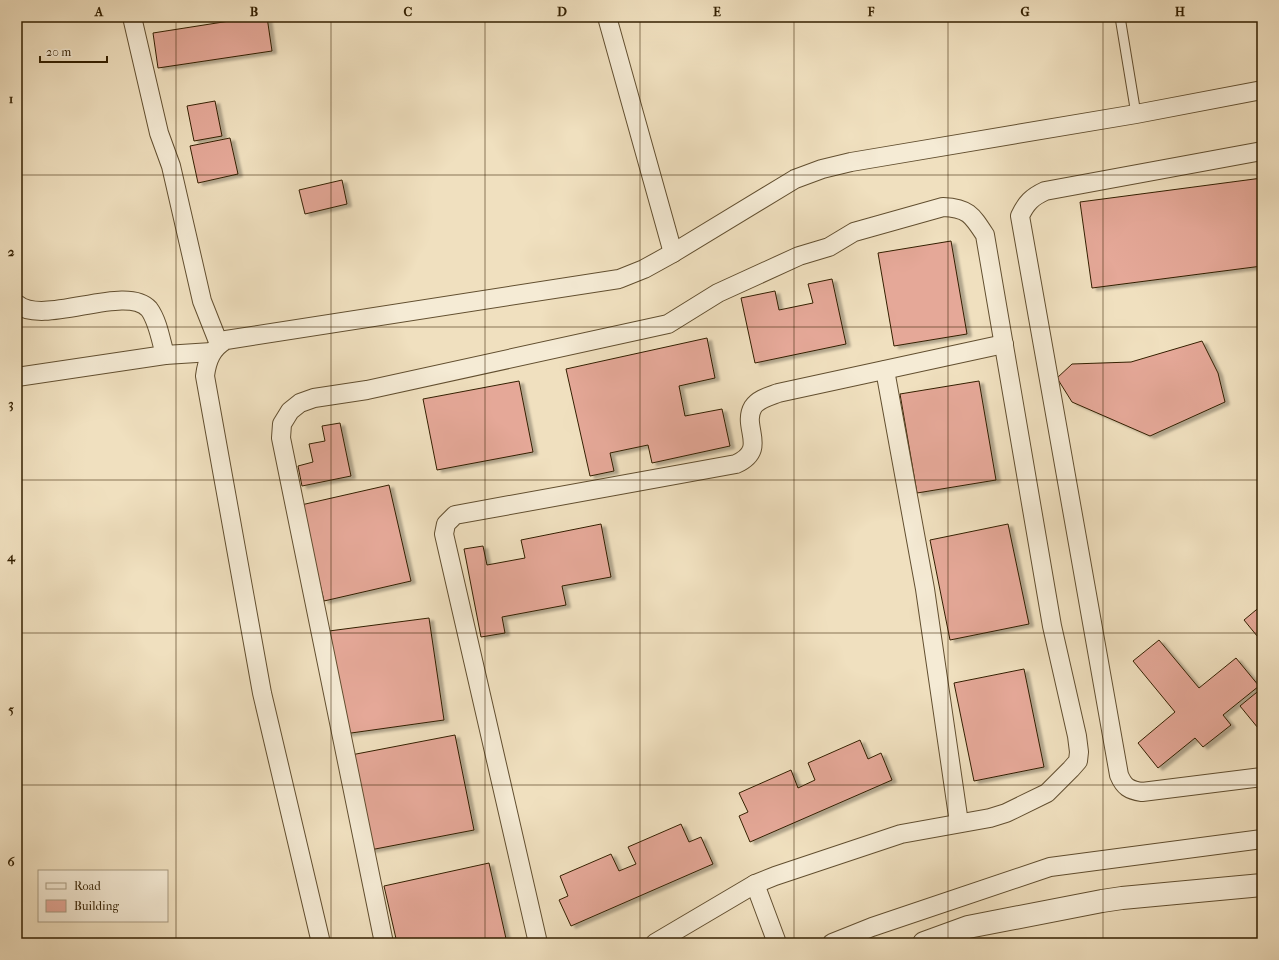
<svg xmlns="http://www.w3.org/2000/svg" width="1279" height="960" font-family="'IM FELL French Canon',serif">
	<defs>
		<filter id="shadow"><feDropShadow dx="4.5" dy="2.5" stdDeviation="1" flood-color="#0004"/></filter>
	</defs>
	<rect width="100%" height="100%" fill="#f0e0bf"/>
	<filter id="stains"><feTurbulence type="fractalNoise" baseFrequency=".005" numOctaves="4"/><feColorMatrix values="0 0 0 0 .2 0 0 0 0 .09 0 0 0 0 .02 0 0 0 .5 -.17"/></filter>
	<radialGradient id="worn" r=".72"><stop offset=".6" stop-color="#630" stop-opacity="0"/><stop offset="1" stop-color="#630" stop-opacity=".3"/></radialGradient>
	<!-- building -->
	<g fill="#e5a898" stroke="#331f00" filter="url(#shadow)">
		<path d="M255 17H267L272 51 158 68 153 33Z"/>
		<path d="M215 101 222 136 194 141 187 106Z"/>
		<path d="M230 138 238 174 198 183 190 146Z"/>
		<path d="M1262 178V266L1092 288 1080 202Z"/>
		<path d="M342 180 347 204 305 214 299 190Z"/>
		<path d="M951 241 967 334 894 346 878 253Z"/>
		<path d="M832 279 846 344 755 363 741 298 775 291 779 310 813 303 808 284Z"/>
		<path d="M707 338 715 378 679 386 685 416 722 409 730 446 652 463 648 445 610 453 614 471 590 476 566 369Z"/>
		<path d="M1202 341 1218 373 1225 402 1150 436 1072 402 1057 378 1072 364 1131 362Z"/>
		<path d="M519 381 533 452 437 470 423 399Z"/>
		<path d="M979 381 996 480 917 493 900 394Z"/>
		<path d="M340 423 351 476 302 486 298 466 313 462 309 444 325 441 322 426Z"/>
		<path d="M389 485 411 581 324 601 301 505Z"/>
		<path d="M601 524 611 577 562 586 566 605 502 617 505 633 481 637 464 549 483 546 487 565 525 558 521 540Z"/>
		<path d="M1008 524 1029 624 950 640 930 540Z"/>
		<path d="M1262 605V642L1244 620Z"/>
		<path d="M429 618 444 720 344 734 329 631Z"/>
		<path d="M1159 640 1199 688 1236 658 1259 686 1223 715 1231 725 1203 747 1195 738 1158 768 1138 743 1175 712 1133 661Z"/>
		<path d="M1024 669 1044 767 974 781 954 683Z"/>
		<path d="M1262 688V725L1258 728 1240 706Z"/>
		<path d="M455 735 474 830 370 850 351 755Z"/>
		<path d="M860 740 868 759 881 753 892 780 750 842 739 816 748 812 739 793 791 770 798 788 815 780 808 763Z"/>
		<path d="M681 824 689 842 701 837 713 864 571 926 559 900 568 896 560 876 611 854 619 871 636 864 628 847Z"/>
		<path d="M489 863 507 943H397L384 886Z"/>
	</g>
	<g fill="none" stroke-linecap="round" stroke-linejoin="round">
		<defs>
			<path id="service" d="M1120 17 1136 114"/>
			<g id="minor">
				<path d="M132 17 159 133 171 166 202 301 219 344"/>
				<path d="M607 17 673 253"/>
				<path d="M1262 151 1045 191C1032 197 1026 203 1020 216L1119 775C1124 787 1129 790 1142 792L1262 777"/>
				<path d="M17 304C43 327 126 283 149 309 158 321 161 341 165 355"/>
				<path d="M885 370 925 589 959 823"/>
				<path d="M17 377 165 355 212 352"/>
				<path d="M755 884 777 943"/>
				<path d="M321 943 262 693 205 376C207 360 212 348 226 340L619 279 644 269 673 253 795 179 822 169 851 162 1136 114 1262 90"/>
				<path d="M384 943 281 438 282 424 290 411 300 403 314 398 367 390 668 324 718 293 799 256 829 247 854 232 943 207C968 208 972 215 985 235L1052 626 1077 736 1079 752 1078 761 1071 769 1047 793 1006 813 990 818 901 834 775 876 755 884 655 943"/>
				<path d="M538 943 444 534 446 524 455 515 736 464C769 449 741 427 753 407 758 399 770 396 778 393L1004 344"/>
				<path d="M832 943 872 927 1050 867 1262 839"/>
			</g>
			<path id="tertiary" d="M924 943 968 927 1102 901 1122 898 1262 885"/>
		</defs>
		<!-- service casing -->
		<use href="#service" stroke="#624f30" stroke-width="11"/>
		<!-- minor casing -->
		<use href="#minor" stroke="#624f30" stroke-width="20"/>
		<!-- tertiary casing -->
		<use href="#tertiary" stroke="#624f30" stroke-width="24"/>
		<!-- service -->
		<use href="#service" stroke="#f5ebd5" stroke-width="9"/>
		<!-- minor -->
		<use href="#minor" stroke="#f5ebd5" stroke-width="18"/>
		<!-- tertiary -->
		<use href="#tertiary" stroke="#f5ebd5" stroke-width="22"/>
	</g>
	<!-- grid -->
	<path fill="none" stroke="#331f00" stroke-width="1" stroke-opacity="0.55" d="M176 17V943M331 17V943M485 17V943M640 17V943M794 17V943M948 17V943M1103 17V943M17 175H1262M17 327H1262M17 480H1262M17 633H1262M17 785H1262"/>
	<!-- margin -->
	<rect width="1279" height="960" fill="none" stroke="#f0e0bf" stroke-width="44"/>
	<!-- legend -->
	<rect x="38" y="870" width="130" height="52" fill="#f5ebd5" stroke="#a79980"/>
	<rect x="46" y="883" width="20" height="6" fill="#f5ebd5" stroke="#a79980"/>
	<text x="74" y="890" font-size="12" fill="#331f00">Road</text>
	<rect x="46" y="900" width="20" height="12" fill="#e5a898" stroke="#a79980"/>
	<text x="74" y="910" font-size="12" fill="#331f00">Building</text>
	<!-- scale -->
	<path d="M40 56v6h67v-6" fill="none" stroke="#331f00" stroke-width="2"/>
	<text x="46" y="56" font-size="12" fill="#331f00" stroke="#f5ebd5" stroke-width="3" paint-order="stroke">20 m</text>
	<rect x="22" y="22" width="1235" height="916" fill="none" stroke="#331f00" stroke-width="1.5"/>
	<g font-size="13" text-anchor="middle" font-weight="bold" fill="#331f00">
		<text x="99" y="16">A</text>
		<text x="254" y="16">B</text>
		<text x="408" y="16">C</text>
		<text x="562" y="16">D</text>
		<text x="717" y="16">E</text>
		<text x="871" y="16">F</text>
		<text x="1025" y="16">G</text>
		<text x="1180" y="16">H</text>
		<text x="11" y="103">1</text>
		<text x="11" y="256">2</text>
		<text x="11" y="408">3</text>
		<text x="11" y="561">4</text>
		<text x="11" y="714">5</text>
		<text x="11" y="866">6</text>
	</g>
	<rect width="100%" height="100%" filter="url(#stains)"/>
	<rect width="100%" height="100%" fill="url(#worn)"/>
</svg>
